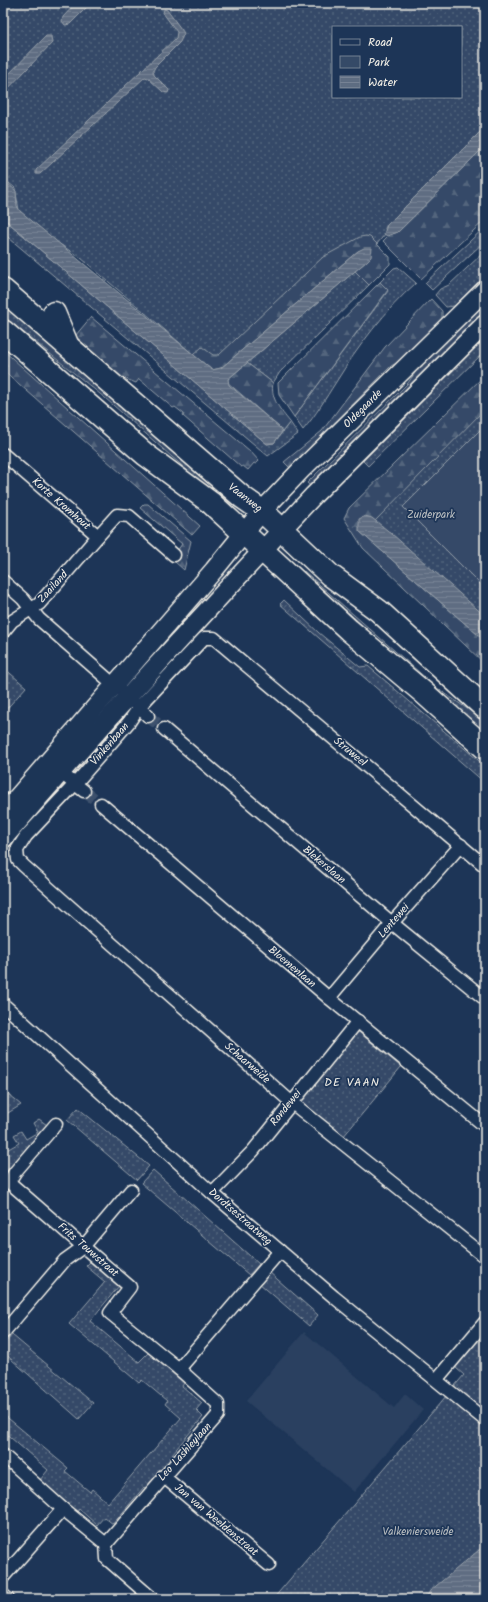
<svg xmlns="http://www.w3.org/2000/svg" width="488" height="1602" font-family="Kalam,sans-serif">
	<defs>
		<pattern id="green-dots" width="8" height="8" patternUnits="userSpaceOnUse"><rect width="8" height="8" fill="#354a67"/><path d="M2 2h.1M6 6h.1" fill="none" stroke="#53657d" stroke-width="1.8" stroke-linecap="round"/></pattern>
		<pattern id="forest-firs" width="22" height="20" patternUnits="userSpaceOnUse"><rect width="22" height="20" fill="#354a67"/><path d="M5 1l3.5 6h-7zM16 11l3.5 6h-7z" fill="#53657d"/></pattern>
		<pattern id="water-rules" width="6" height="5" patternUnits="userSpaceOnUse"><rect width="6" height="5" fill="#5e6d82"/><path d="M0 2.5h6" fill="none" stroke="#768294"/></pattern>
	</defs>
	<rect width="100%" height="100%" fill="#1d3557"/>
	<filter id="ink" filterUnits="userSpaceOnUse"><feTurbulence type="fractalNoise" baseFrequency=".025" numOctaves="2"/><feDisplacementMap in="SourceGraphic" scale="8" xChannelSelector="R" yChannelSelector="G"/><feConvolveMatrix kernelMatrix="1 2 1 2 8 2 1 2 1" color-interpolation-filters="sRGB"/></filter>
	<g filter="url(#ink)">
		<!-- built -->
		<path fill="#2a4060" d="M304 1332 394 1408 405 1394 423 1410 354 1492 246 1401Z"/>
		<!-- green -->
		<g fill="url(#green-dots)" stroke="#949ea8" fill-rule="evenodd">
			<path d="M3 3H485V127L387 225 385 228 386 233 372 250 221 368 208 367 81 258 35 228 19 210 15 188 3 178ZM333 27H461V97H333Z"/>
			<path d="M3 218 267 444 274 443 290 422 298 434 268 456 3 233Z"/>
			<path d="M485 227V241L432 290 425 283Z"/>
			<path d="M485 251V282L480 285 478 282 454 306 446 307 435 295 440 289 449 285Z"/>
			<path d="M398 267 416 283C386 309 357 348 336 382 325 399 316 415 303 430L294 417 388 291 380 282 394 268Z"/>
			<path d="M355 271 369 285 280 372 273 383 247 363Z"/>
			<path d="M485 298V318L316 491 307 483 408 383 424 359Z"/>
			<path d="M3 302 226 494 221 500 105 398 3 316Z"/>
			<path d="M485 338V351L368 466 363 461Z"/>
			<path d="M485 386V635L351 517Z"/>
			<path d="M304 571 437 688 485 721V733L337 603 300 576Z"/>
			<path d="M284 600 319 633 360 667 368 666 485 766V783L280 604Z"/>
			<path d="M3 667 26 687 3 713Z"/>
			<path d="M355 1029 401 1067 343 1137 297 1099Z"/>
			<path d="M3 1090 21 1105 3 1116Z"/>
			<path d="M78 1108 149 1166 137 1180 67 1120Z"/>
			<path d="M39 1119 47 1125 3 1176V1152L19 1143 14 1135 21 1131 26 1139 38 1132 33 1123Z"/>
			<path d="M153 1170 259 1264 249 1275 141 1183Z"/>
			<path d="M90 1262 119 1286 90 1321 139 1362 148 1353 184 1383 182 1386 202 1403 196 1410 203 1417 172 1454 175 1457 147 1490 144 1487 113 1524 104 1517 97 1525 79 1509 77 1512 40 1480 48 1470 3 1431V1414L68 1468 65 1471 90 1492 92 1489 108 1503 181 1418 165 1404 167 1401 142 1380 139 1383 69 1324 105 1282 86 1266Z"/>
			<path d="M269 1272 318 1315 309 1326 259 1283Z"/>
			<path d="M485 1332V1599H273L464 1375 456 1368 457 1365Z"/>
			<path d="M12 1335 93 1403 79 1419 3 1352V1345Z"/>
		</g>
		<!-- forest -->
		<g fill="url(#forest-firs)" stroke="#949ea8">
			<path d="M485 146V220L421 279 383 241 389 235 398 232Z"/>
			<path d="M366 236 370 237 390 257V264L369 285 355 271 367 261 368 249 358 251 221 368 212 370 193 355 202 347 213 355H219L323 257 360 237Z"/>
			<path d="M380 282 388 290 294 417 279 395 278 383Z"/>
			<path d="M431 299 442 311V318L404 356 406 358 391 366 290 468 284 462 322 431 385 347Z"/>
			<path d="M91 317 250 451 259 461 256 464 254 463 248 470 243 466 241 467 183 416 184 414 175 407 173 408 139 379 136 383 121 377 75 336Z"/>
			<path d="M3 350 200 526 192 535 3 370Z"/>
			<path d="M247 363 273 383C270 398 281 411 290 422L282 432 280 428 227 382 228 379Z"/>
			<path d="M485 375V409L375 521 372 518 359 531 485 641V664L363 548 344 518 349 508Z"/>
			<path d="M144 504H148L191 541 184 570 175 562 181 555 177 551 182 544 140 508Z"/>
		</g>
		<!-- pitch -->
		<path fill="#354a67" stroke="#949ea8" d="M485 425V589L403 507Z"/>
		<!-- water -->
		<g fill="url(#water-rules)" stroke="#9aa2ab">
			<path d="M76 3H91L70 24 65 25 62 21 63 17Z"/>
			<path d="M164 9 167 10 184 33 180 42 155 67 153 71 154 75 169 90 168 93 163 92 148 78 145 77 40 174H36V170L176 38 177 32 163 13Z"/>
			<path d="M46 36H51L52 43 3 94V80Z"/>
			<path d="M485 127V146L398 232 387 236 384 234 387 225Z"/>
			<path d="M3 179 16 191 17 206 20 211 212 370 221 368 358 251 364 248H372L371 257 367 261 228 379 229 385 280 428 282 432 274 443 267 444 3 218Z"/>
			<path d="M365 516 372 518 392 534 485 616V641L359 531V519Z"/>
			<path d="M485 1545V1599H425L430 1591Z"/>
		</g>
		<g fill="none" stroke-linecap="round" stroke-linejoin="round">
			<!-- street-tunnel -->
			<g stroke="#3d516d" stroke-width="12" stroke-dasharray="12 6" stroke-linecap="butt">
				<path d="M148 716 164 729"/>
				<path d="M84 791 101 804"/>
			</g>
			<defs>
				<g id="street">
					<path d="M3 454 98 536 117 515 129 516 174 555"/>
					<path d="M3 581 23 599 39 619 120 690"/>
					<path d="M3 632 12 621 39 604 98 536"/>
					<path d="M134 703 148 716"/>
					<path d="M164 729 392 923 485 999"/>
					<path d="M61 773 84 791"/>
					<path d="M101 804 329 998 485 1126"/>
					<path d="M485 866 214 638H204L139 707 129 722 75 784 26 836 17 850 18 860 24 866 291 1102 485 1257"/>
					<path d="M329 998 392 923 461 845"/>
					<path d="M3 1004 212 1193 334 1297 485 1420"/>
					<path d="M56 1124 15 1172 10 1180V1183L130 1287 110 1313 179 1369"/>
					<path d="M212 1193 253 1151 358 1021"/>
					<path d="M3 1333 65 1260 83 1247 131 1190"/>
					<path d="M437 1379 485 1322"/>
					<path d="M3 1455 63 1509"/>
					<path d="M163 1476 269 1565"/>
					<path d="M106 1544 107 1559 153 1599"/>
					<path d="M3 1577 63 1509 106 1544 218 1415V1404L179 1369 280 1251"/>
					<path d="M3 1595 8 1599"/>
				</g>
				<g id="secondary">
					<path d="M3 814 214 570 262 511 301 470 485 290"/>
					<path d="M3 839C104 721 209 608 314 495L485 324"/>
				</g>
				<g id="highway">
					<path d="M3 290 242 497 262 511 330 575 379 611 485 708"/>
					<path d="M54 313 67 344"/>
					<path d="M3 331 146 455 211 503 349 630 424 693 485 748"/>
				</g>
			</defs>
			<!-- street casing -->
			<use href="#street" stroke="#f4f1e8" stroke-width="15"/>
			<!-- secondary casing -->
			<use href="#secondary" stroke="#f4f1e8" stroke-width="21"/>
			<!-- highway casing -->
			<use href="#highway" stroke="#f4f1e8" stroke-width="25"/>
			<!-- street -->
			<use href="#street" stroke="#1d3557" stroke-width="12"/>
			<!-- secondary -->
			<use href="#secondary" stroke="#1d3557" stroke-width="18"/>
			<!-- highway -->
			<use href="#highway" stroke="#1d3557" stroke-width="22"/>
		</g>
	</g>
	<g text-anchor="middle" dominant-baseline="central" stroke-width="3.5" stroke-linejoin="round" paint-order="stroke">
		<!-- street labels -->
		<g font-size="11" fill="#f4f1e8" stroke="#1d3557">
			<text transform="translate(363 409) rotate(-45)">Oldegaarde</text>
			<text transform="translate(245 498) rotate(38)">Vaanweg</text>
			<text transform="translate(61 504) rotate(41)">Korte Kromhout</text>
			<text transform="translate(53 587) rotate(-48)">Zaailand</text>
			<text transform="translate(110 744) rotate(-49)">Vinkenbaan</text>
			<text transform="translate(350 752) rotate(40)">Struweel</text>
			<text transform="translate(324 865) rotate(40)">Blekerslaan</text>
			<text transform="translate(394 921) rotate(-49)">Lentewei</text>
			<text transform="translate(292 967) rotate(40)">Bloemenlaan</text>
			<text transform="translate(247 1063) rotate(41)">Schaarweide</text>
			<text transform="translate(286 1108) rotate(-51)">Rondewei</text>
			<text transform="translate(240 1217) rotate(41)">Dordtsestraatweg</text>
			<text transform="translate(88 1250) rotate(41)">Frits Touwstraat</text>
			<text transform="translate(185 1452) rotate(-48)">Leo Lashleylaan</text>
			<text transform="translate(216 1520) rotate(40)">Jan van Weeldenstraat</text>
		</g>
		<!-- park labels -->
		<g font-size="11" fill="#bbbfc1" stroke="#1d3557">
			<text x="431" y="515">Zuiderpark</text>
			<text x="418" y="1532">Valkeniersweide</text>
		</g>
		<!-- neighbourhood labels -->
		<g font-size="12" letter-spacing="1" fill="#f4f1e8" stroke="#1d3557">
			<text x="352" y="1082">DE VAAN</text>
		</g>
	</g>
	<!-- margin -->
	<rect width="488" height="1602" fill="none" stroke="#1d3557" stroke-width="16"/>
	<rect x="8" y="8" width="472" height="1586" fill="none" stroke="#f4f1e8" stroke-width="1.5" filter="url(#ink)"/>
	<!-- legend -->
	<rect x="332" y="26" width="130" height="72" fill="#1d3557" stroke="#738091"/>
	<rect x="340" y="39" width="20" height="6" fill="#1d3557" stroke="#738091"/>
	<text x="368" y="46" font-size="12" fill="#f4f1e8">Road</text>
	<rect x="340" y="56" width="20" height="12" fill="#354a67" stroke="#738091"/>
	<text x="368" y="66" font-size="12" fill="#f4f1e8">Park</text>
	<rect x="340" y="76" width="20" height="12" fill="url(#water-rules)" stroke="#738091"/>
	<text x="368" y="86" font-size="12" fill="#f4f1e8">Water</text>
</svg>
